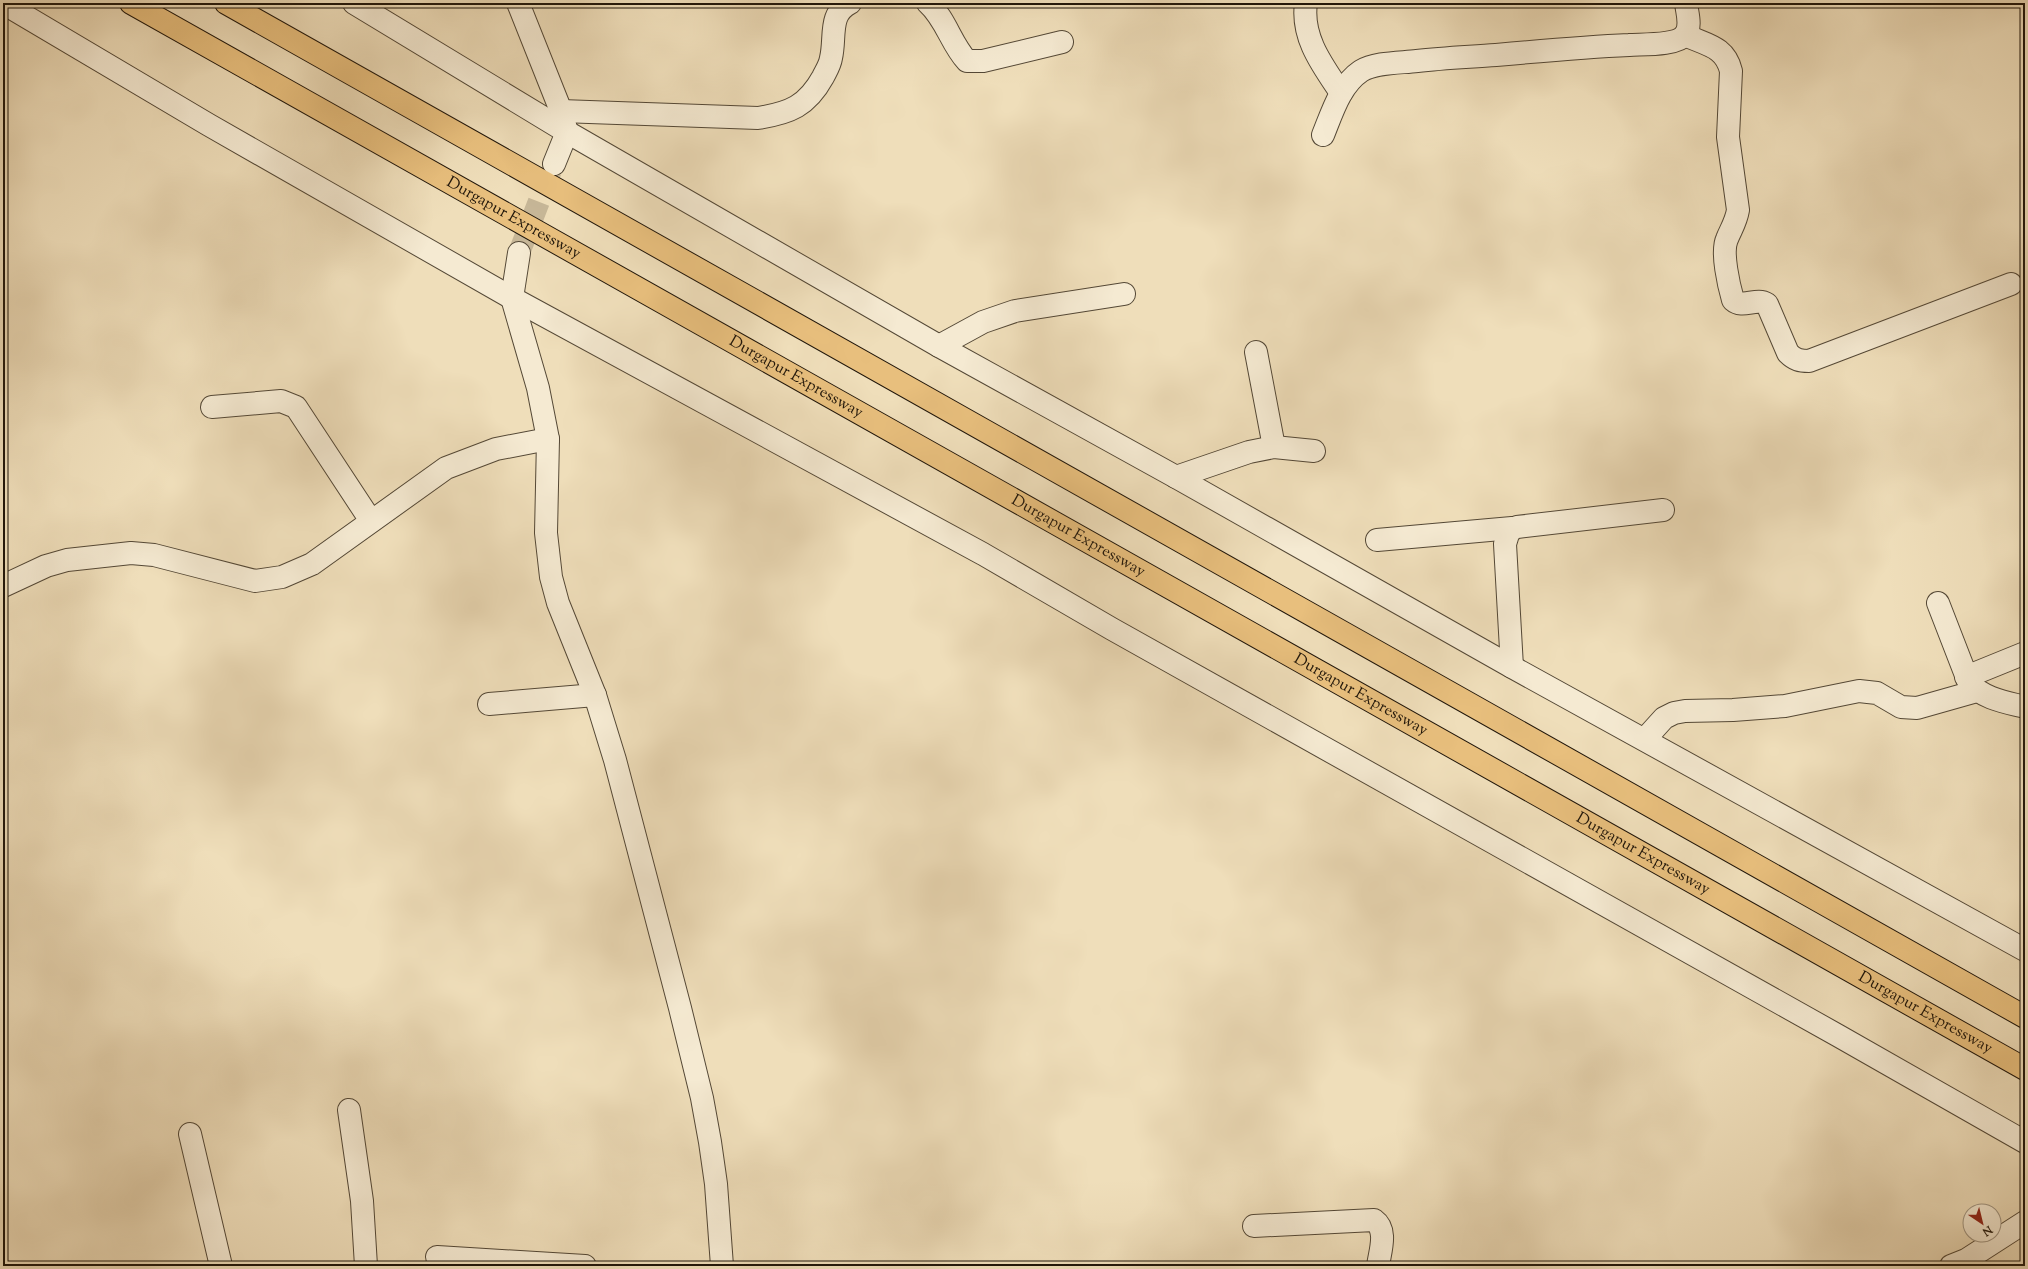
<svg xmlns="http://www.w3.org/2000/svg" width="2028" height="1269" font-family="'Sorts Mill Goudy',serif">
	<rect width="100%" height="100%" fill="#efdeba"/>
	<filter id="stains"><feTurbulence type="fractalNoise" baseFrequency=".005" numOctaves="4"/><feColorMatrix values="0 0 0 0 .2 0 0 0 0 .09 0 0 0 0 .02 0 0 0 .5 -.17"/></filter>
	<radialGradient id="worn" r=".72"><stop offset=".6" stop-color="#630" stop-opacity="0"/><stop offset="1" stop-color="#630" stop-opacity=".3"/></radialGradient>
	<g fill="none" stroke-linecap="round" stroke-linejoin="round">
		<!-- minor-tunnel -->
		<path stroke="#c6b697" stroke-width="22" stroke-dasharray="22 11" stroke-linecap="butt" d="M519 253 553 165"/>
		<defs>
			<g id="minor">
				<path d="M3 3 209 125 512 298 983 554 1112 629 1837 1035 2025 1142"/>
				<path d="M354 3 567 132 939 346 1176 477 1512 667 2025 950"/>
				<path d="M518 3 561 111 567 132 554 164"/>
				<path d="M928 3C946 19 951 44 967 61H983L1062 42"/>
				<path d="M1306 3C1301 38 1323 66 1341 93"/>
				<path d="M1685 35C1706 45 1725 46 1731 71L1728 137 1738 210C1736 222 1731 229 1727 239 1721 252 1729 286 1733 300 1743 309 1756 297 1767 304L1788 353C1795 360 1800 361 1809 361L2011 284"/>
				<path d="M561 111 758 118C790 113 807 106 823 77 826 71 830 65 831 58 836 37 828 14 850 3"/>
				<path d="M1323 135C1332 113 1340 85 1361 71 1376 62 1401 63 1417 61 1444 58 1470 57 1496 55 1540 51 1584 47 1629 45 1642 44 1676 46 1685 35 1692 26 1687 13 1686 3"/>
				<path d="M519 253 512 298 538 388 548 439 546 533 551 577 558 603 595 695 615 760 680 1008 702 1098 710 1142 716 1184 722 1266"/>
				<path d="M939 346 983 322 1015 311 1124 294"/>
				<path d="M1256 352 1274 447"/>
				<path d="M212 407 281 401 296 407 371 521"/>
				<path d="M1176 477 1249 452 1274 447 1314 451"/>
				<path d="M1377 540 1512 528"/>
				<path d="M3 586 46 566 67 560 131 553 154 555 255 581 282 577 312 564 446 468 496 449 548 439"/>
				<path d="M1938 603 1969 683C1984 699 2005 702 2025 707"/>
				<path d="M1512 667 1505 544 1509 531 1517 527 1663 510"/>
				<path d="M1966 677 2025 653"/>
				<path d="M489 704 595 695"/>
				<path d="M1645 739 1664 718 1674 713 1685 711 1733 710 1785 706 1859 691 1877 693 1901 707 1917 708 1977 691"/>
				<path d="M349 1110 362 1201 366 1266"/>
				<path d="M190 1134 221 1266"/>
				<path d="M1254 1226 1374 1220C1388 1230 1380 1251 1378 1266"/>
				<path d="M437 1257 585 1266"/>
				<path d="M1951 1266 1966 1260 2025 1222"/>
			</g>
			<g id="highway">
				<path id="s1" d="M131 3 2025 1069"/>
				<path d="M226 3 2025 1017"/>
			</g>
		</defs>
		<!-- minor casing -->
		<use href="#minor" stroke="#544836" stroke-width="24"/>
		<!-- highway casing -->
		<use href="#highway" stroke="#20160a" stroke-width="24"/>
		<!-- minor -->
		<use href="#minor" stroke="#f5ead2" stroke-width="22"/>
		<!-- highway -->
		<use href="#highway" stroke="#e8bf7d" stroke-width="22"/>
	</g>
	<g text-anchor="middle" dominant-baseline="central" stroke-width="3.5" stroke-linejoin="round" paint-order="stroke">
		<!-- street labels -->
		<g font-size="16" fill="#20160a" stroke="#f5ead2">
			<text stroke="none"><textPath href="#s1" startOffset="439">Durgapur Expressway</textPath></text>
			<text stroke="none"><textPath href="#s1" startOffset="763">Durgapur Expressway</textPath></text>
			<text stroke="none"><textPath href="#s1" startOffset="1087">Durgapur Expressway</textPath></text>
			<text stroke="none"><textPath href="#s1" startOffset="1411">Durgapur Expressway</textPath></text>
			<text stroke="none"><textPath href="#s1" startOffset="1735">Durgapur Expressway</textPath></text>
			<text stroke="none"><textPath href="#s1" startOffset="2059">Durgapur Expressway</textPath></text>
		</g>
	</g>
	<!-- margin -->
	<rect width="2028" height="1269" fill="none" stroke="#efdeba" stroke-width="16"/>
	<rect x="4" y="4" width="2020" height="1261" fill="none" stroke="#20160a" stroke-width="2"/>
	<rect x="8" y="8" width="2012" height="1253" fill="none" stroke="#20160a"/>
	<!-- north arrow -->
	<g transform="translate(1982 1223) rotate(145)"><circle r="19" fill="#f5ead2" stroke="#a09582"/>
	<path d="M0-3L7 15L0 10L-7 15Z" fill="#8f2418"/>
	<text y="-6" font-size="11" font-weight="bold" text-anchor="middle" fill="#20160a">N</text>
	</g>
	<rect width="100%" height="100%" filter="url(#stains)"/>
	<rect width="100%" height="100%" fill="url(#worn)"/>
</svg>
